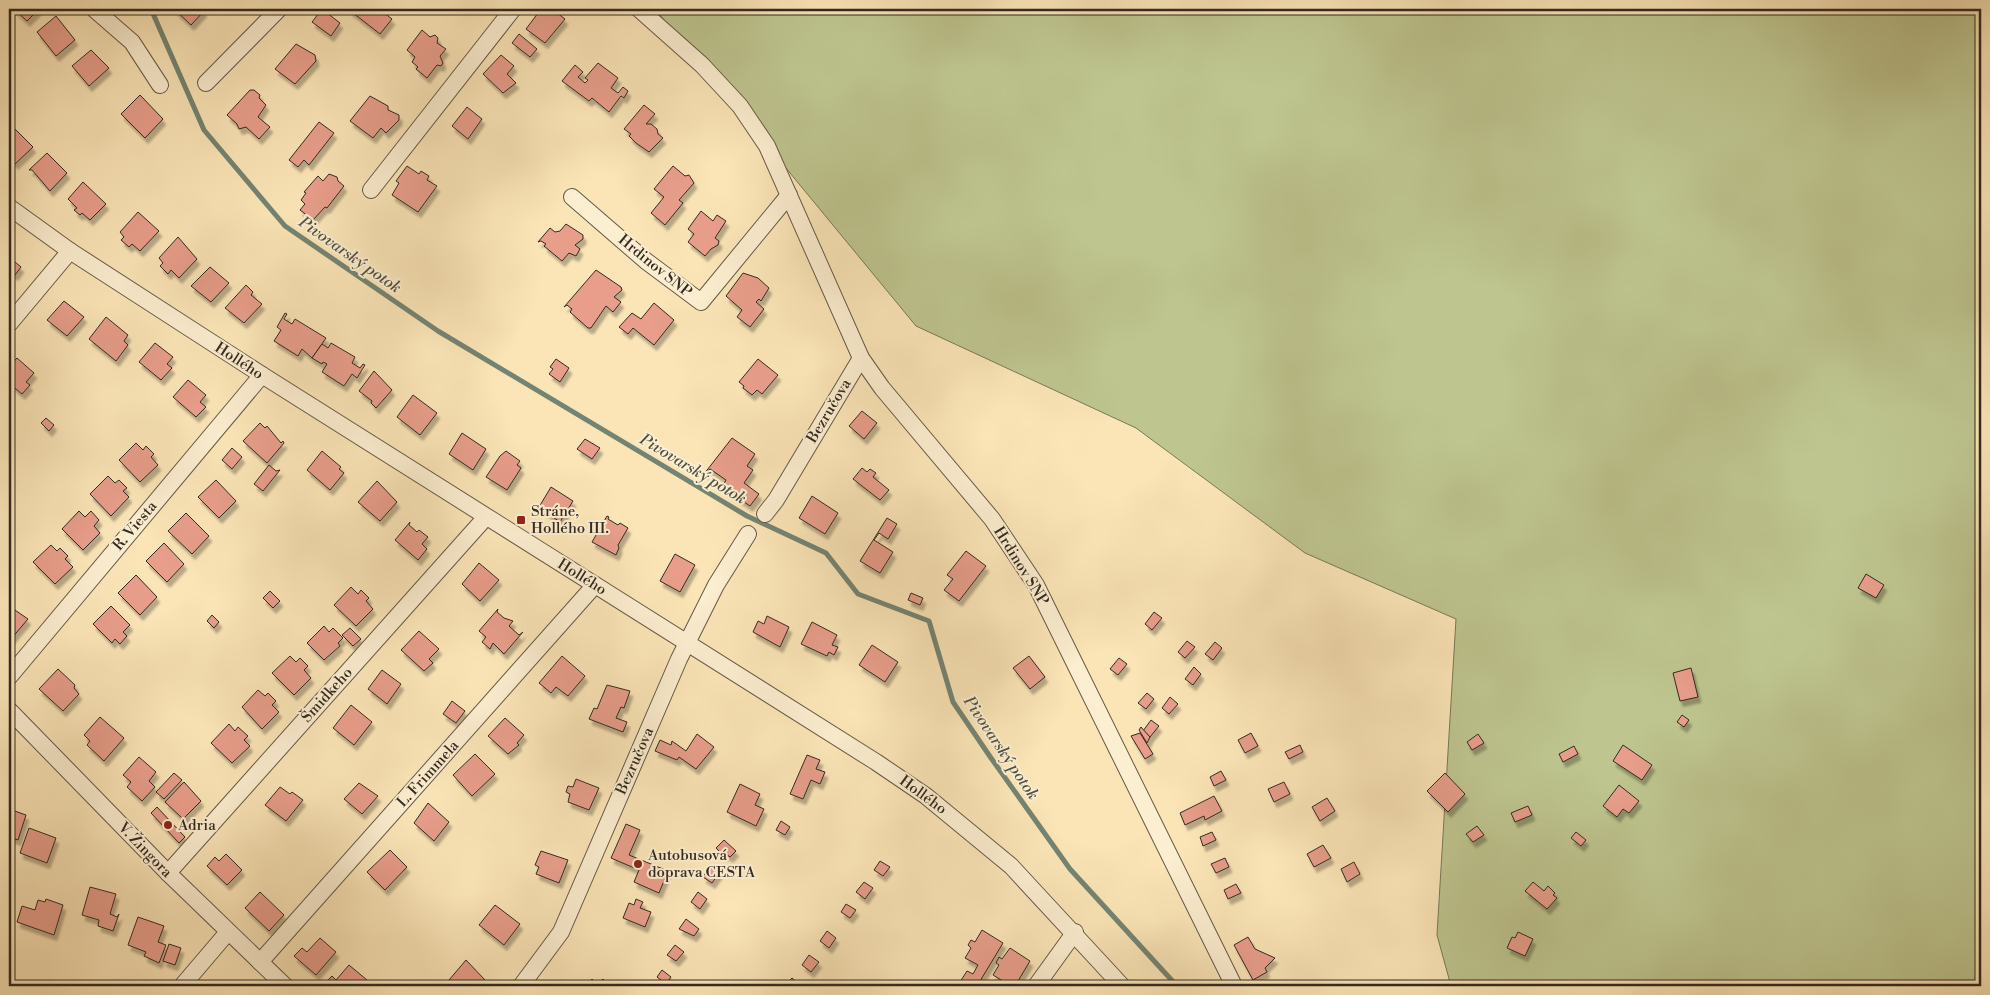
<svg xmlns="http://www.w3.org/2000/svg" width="1990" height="995" font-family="'Libre Bodoni',serif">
	<defs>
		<filter id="shadow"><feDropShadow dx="3" dy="5.5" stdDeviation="1" flood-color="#0004"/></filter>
	</defs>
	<rect width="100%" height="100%" fill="#fbe5b7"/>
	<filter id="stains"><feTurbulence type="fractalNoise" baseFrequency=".004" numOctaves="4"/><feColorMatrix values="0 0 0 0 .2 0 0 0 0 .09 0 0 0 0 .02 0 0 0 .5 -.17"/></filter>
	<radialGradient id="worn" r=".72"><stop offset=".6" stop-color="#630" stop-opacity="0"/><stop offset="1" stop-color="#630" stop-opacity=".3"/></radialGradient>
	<!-- green -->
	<path fill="#bec58f" stroke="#787858" d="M655 9H1981V986H1451L1437 935 1456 619 1305 553 1136 428 916 326Z"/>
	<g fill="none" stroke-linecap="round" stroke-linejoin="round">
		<!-- stream -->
		<path stroke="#748473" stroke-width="5" d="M151 9 204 130 285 226 438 331 747 516 826 553 858 594 929 621 953 702 991 758 1070 869 1177 986"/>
	</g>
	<!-- building -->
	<g fill="#e89e8b" stroke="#332a20" filter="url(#shadow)">
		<path d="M14 9H39L27 21Z"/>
		<path d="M174 9H202L204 11 191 25Z"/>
		<path d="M322 9 340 23 331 36 312 22Z"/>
		<path d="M348 9H379L392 19 380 34Z"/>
		<path d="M541 9H552L565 19 545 43 526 29Z"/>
		<path d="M56 16 75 40 56 56 37 32Z"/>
		<path d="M422 30 430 37 435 35 438 38 437 43 446 49 440 56 443 63 441 66 437 65 427 78 416 69 418 67 412 62 415 57 407 50Z"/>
		<path d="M519 34 537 49 530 57 512 43Z"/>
		<path d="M296 44 315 55 316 61 295 84 275 69Z"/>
		<path d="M91 50 109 68 89 86 72 66Z"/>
		<path d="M501 55 514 66 507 74 516 83 503 93 483 74Z"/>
		<path d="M598 63 618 78 611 88 618 93 623 87 628 91 624 98 621 96 609 112 592 98 589 101 562 81 575 65 583 72 578 77 585 83 588 80 585 78Z"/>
		<path d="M250 90H254L260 95 259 98 266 105 258 117 270 127 259 139 246 127 239 129 237 124 227 115Z"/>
		<path d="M140 95 163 119 145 138 121 114Z"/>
		<path d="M370 96 388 106V110L399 115V120L386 133 381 128 373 138 350 121Z"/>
		<path d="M644 105 655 114 646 124H651L657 129 658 134 663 138 649 152 636 143 629 136 631 134 624 129Z"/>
		<path d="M467 107 482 119 468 139 452 126Z"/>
		<path d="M319 122 334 133 309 165 304 160 298 167 289 160Z"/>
		<path d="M13 127 33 147 15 164 9 158V132Z"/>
		<path d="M47 153 67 173 50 191 32 170H29Z"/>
		<path d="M407 166 419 174 421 171 429 176 427 180 437 186 418 212 392 195 399 183 396 181Z"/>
		<path d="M673 166 685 176 689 175 694 183 679 200 683 203 665 225 651 213 664 197 654 189Z"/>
		<path d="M329 174 337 177 338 181 344 186 327 208 325 207 313 220 300 210 305 204 301 200 306 193 304 192 318 176 323 181Z"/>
		<path d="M83 182 106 204 90 220 82 213 80 215 74 210 77 208 68 199Z"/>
		<path d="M701 211 713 221 717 215 726 221 715 238 719 241 718 245 711 249 705 256 688 242 694 234 688 229Z"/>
		<path d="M138 212 159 231 140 251 132 244 129 247 121 240 124 237 120 232Z"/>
		<path d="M566 224 583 235V239L575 245 580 249 576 256 569 253 562 261 544 246 546 244 541 241 538 242 550 228 555 232 560 231Z"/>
		<path d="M178 237 197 259 179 278 171 270 168 274 160 266 163 263 159 258Z"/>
		<path d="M9 257 21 267 15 275 12 273 9 277Z"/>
		<path d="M210 267 229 283 211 302 191 286Z"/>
		<path d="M596 270 621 287 622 290 614 297 621 302 613 312 606 306 591 328H588L570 312 572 309 567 305 564 307Z"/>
		<path d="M743 273 758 278 769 288 761 301 759 299 756 302 764 309 750 327 737 317 742 310 726 296Z"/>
		<path d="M246 285 253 292 251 295 262 304 244 323 225 308Z"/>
		<path d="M64 301 84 317 67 336 47 320Z"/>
		<path d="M654 303 674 320 654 345 633 328 628 334 619 327 632 313 641 319Z"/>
		<path d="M285 313 287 314 284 319 292 324 295 319 326 338 312 358 302 349 298 356 274 341 281 330 277 327Z"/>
		<path d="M106 317 128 335 124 341 128 345 116 361 89 339Z"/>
		<path d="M155 343 173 357 167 364 172 368 161 380 139 362Z"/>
		<path d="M331 343 355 357 352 363 360 368 363 364 365 365 357 378 352 374 344 386 322 372 327 364 323 362 322 364 312 358 322 344 328 348Z"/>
		<path d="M17 358 34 373 26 382 30 385 22 394 9 383V367Z"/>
		<path d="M556 359 569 368 560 382 549 374 553 369 550 367Z"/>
		<path d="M758 359 778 375 762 394 757 390 752 395 743 388 744 386 739 382Z"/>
		<path d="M374 371 392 390 376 408 371 403 372 401 359 391Z"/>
		<path d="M188 380 206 395 200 402 206 407 196 417 173 397Z"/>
		<path d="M413 395 437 413 420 435 397 417Z"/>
		<path d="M862 411 877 423 864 439 849 426Z"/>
		<path d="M46 418 54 425 49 431 41 423Z"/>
		<path d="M260 423 265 428 267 426 281 443 283 441 284 443 267 463 243 441Z"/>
		<path d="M462 433 486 449 473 470 449 454Z"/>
		<path d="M732 438 755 454 747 466 753 470 744 483 759 494 750 506 722 487 726 480 710 469 704 474Z"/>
		<path d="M585 439 600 448 592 459 577 449Z"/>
		<path d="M136 443 143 450 146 446 154 454 151 457 158 465 140 482 119 460Z"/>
		<path d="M232 448 242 457 232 469 222 460Z"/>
		<path d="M322 451 341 467 339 469 344 473 330 490 307 470Z"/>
		<path d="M506 451 520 461 517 465 521 468 507 490 486 477 500 456Z"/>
		<path d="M269 465 276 471 280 470 263 491 254 484Z"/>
		<path d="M862 468 867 472 870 469 876 473 873 477 889 490 880 500 853 479Z"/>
		<path d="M108 476 115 483 119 480 127 488 123 491 129 497 111 516 90 494Z"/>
		<path d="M216 480 236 501 219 518 198 497Z"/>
		<path d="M377 481 397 502 380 521 358 502Z"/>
		<path d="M551 487 573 501 560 522 539 507Z"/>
		<path d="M812 496 838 513 825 534 799 518Z"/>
		<path d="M79 511 85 517 91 511 99 520 94 526 100 533 83 550 62 529Z"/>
		<path d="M186 513 209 536 192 554 168 531Z"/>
		<path d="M607 516 609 517 608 519 618 525 620 523 628 528 618 545 619 548 616 555 592 542Z"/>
		<path d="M887 518 897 524 888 539 879 533 874 540 893 552 880 573 860 561Z"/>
		<path d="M410 522 409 525 417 532 419 530 428 537 422 544 427 549 418 560 395 540Z"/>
		<path d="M164 543 184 564 167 582 146 561Z"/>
		<path d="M51 545 57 551 60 548 68 556 65 559 73 567 55 584 33 562Z"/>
		<path d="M966 551 986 566 959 601 944 590 953 579 947 575Z"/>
		<path d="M675 554 695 565 680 592 660 581Z"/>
		<path d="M479 563 499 580 480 601 462 584Z"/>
		<path d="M1866 574 1884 585 1876 598 1858 588Z"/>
		<path d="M136 575 157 597 140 615 118 593Z"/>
		<path d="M351 587 358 594 361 590 369 598 366 601 373 609 356 626 334 605Z"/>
		<path d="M270 591 280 601 273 608 263 598Z"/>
		<path d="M911 593 923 598 920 605 908 600Z"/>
		<path d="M9 606 28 619 11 639 9 637Z"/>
		<path d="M111 606 130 625 123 632 127 636 120 644 115 639 112 643 93 624Z"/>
		<path d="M498 609 497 612 504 618 513 621 509 626 519 635 523 632 504 654 493 643 490 649 482 642 486 637 479 631Z"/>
		<path d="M1154 612 1162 618 1152 630 1145 624Z"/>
		<path d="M212 615 219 622 214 628 207 621Z"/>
		<path d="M767 616 789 627 780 647 753 632 758 621 764 624Z"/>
		<path d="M812 622 837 635 832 645 838 647 834 655 829 652 827 656 801 644Z"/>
		<path d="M324 626 329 632 333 628 343 638 338 643 340 646 324 660 307 643Z"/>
		<path d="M350 628 361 639 353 646 342 635Z"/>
		<path d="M419 631 439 649 429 659 433 663 424 671 401 650Z"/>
		<path d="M1187 641 1195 647 1185 658 1178 652Z"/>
		<path d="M1215 642 1222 648 1213 660 1205 654Z"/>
		<path d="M872 645 898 662 885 682 859 665Z"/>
		<path d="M290 656 296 662 300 658 308 666 304 670 311 678 294 695 272 673Z"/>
		<path d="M562 656 585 676 568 696 556 687 551 693 539 683Z"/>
		<path d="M1029 656 1045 677 1030 689 1013 668Z"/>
		<path d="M1119 658 1127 664 1118 675 1110 669Z"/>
		<path d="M1194 667 1201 674 1193 685 1185 679Z"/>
		<path d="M1691 668 1698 697 1680 701 1673 673Z"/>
		<path d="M58 669 75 685 74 688 79 694 63 711 39 689Z"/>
		<path d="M382 670 401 684 387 704 368 689Z"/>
		<path d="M607 685 630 691 624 708 621 707 616 718 627 722 623 732 589 719 594 708 597 709Z"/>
		<path d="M258 690 265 696 268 693 276 701 272 705 279 712 262 729 242 707Z"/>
		<path d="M1147 693 1154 699 1146 709 1138 703Z"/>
		<path d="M1170 697 1178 704 1169 714 1162 708Z"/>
		<path d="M452 701 465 711 456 723 443 714Z"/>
		<path d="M351 705 372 722 354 745 333 728Z"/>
		<path d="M1682 715 1689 720 1684 727 1677 722Z"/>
		<path d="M100 717 124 738 104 761 87 745 90 741 84 735Z"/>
		<path d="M505 718 524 735 517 743 519 745 508 754 488 736Z"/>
		<path d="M1151 720 1159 726 1150 737 1143 731Z"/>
		<path d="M229 724 235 731 238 727 248 736 244 740 250 746 232 763 211 743Z"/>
		<path d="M1141 727 1150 737 1147 743 1139 730Z"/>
		<path d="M1140 733 1153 754 1145 759 1131 736Z"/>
		<path d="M1251 733 1258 746 1245 753 1238 740Z"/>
		<path d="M697 734 714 747 696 769 679 757 677 760 655 751 660 740 671 745 672 741 686 751Z"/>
		<path d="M1478 734 1484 743 1472 750 1467 742Z"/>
		<path d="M1300 745 1303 752 1289 759 1285 752Z"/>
		<path d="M1623 745 1652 765 1642 780 1613 761Z"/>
		<path d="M1574 746 1578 754 1563 762 1559 754Z"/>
		<path d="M475 754 495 774 472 796 453 775Z"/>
		<path d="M807 755 820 760 816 769 825 772 820 784 811 780 803 799 790 794Z"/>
		<path d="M139 757 156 772 149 781 155 787 142 801 127 787 131 782 123 775Z"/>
		<path d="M1221 771 1226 780 1214 786 1210 777Z"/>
		<path d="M174 773 182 780 164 799 156 792Z"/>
		<path d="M1445 773 1465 794 1448 812 1427 791Z"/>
		<path d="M576 779 599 788 589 810 568 802 570 794 566 792 568 786 573 787Z"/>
		<path d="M184 782 201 801 183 819 165 802Z"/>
		<path d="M1284 782 1290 794 1274 802 1268 789Z"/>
		<path d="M359 783 378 796 362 814 344 799Z"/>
		<path d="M740 784 760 794 755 805 764 809 756 826 727 812Z"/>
		<path d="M1619 785 1639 801 1629 813 1623 809 1617 817 1603 806Z"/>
		<path d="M280 787 290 794 292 792 303 800 286 821 265 805Z"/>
		<path d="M1214 796 1222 811 1205 820 1204 816 1185 825 1180 813Z"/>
		<path d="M1327 798 1335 811 1320 821 1312 807Z"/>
		<path d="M428 803 449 822 434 841 414 823Z"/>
		<path d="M1528 806 1532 815 1515 822 1511 813Z"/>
		<path d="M157 807 185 837 179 843 151 813Z"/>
		<path d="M9 809 26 815 18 840 9 837Z"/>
		<path d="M781 821 790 827 785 835 776 830Z"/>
		<path d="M626 824 640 830 629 855 668 871 659 893 634 882 639 870 611 858Z"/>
		<path d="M1477 826 1484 835 1473 842 1466 834Z"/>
		<path d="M29 828 56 838 47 863 20 853Z"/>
		<path d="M1212 832 1216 840 1203 846 1200 837Z"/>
		<path d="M1576 832 1586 840 1581 846 1571 838Z"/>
		<path d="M724 840 736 851 730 857 726 854 724 856 716 848Z"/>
		<path d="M1323 845 1331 858 1314 867 1307 854Z"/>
		<path d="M390 850 407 867 385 890 367 872Z"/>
		<path d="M541 851 568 860 559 883 536 874 539 867 535 865Z"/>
		<path d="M226 854 242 870 227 885 207 866 215 857 219 861Z"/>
		<path d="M1225 858 1229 867 1216 873 1211 864Z"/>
		<path d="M880 861 890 867 883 876 874 870Z"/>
		<path d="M1354 862 1360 874 1347 882 1341 869Z"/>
		<path d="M710 866 720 872 712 883 703 877Z"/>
		<path d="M864 882 873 888 865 899 856 892Z"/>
		<path d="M1533 882 1544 891 1548 886 1555 893 1553 895 1557 898 1547 909 1525 891Z"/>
		<path d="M1236 884 1241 893 1228 899 1224 890Z"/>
		<path d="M90 887 116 894 110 914 117 917 119 914 113 931 98 926 99 920 82 915Z"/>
		<path d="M260 892 284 915 269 931 245 908Z"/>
		<path d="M698 892 707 899 700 909 691 902Z"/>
		<path d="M46 899 63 905 54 935 17 922 22 906 35 910 38 900 45 902Z"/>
		<path d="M636 899 643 902 640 908 651 912 645 927 623 918 629 903 634 905Z"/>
		<path d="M846 904 856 910 850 918 841 912Z"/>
		<path d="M495 905 520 924 504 945 479 925Z"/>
		<path d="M138 917 164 926 158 942 166 945 159 963 144 956 146 952 128 945Z"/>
		<path d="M686 919 699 929 694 936 679 929Z"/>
		<path d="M982 930 1003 943 977 986H960L958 985 967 971 973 974 978 965 965 958 971 948 968 945 971 940 975 942Z"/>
		<path d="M827 931 836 938 829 948 820 941Z"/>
		<path d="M1518 932 1533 939 1525 956 1507 948 1512 937 1515 938Z"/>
		<path d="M1248 937 1255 949 1275 958 1265 968 1267 972 1253 980 1234 945Z"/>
		<path d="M320 938 336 952 316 975 294 956 302 948 307 952Z"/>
		<path d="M169 944 181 948 175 965 163 961Z"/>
		<path d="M675 945 684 952 676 961 667 955Z"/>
		<path d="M1010 948 1030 961 1015 986H1011L993 975 999 965 996 963 999 957 1002 959Z"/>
		<path d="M809 955 819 962 811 972 802 965Z"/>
		<path d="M466 960 485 980 478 986H455L449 980Z"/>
		<path d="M349 965 367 980 362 986H329L325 983 332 976 336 980Z"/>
		<path d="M662 970 671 977 666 984 657 977Z"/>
		<path d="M792 978 800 985 799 986H784Z"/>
		<path d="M592 979 597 984 603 979 609 986H585Z"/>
	</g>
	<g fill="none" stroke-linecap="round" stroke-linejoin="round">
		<defs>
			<g id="street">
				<path d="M94 9 132 42 160 85"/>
				<path d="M639 9 702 65 740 106 767 146 861 358 882 388 992 519 1036 585 1234 986"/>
				<path d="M206 83 279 9"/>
				<path d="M371 190 513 9"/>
				<path d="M572 197 646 261 701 302 789 195"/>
				<path d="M9 207 70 251 262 375 876 762 926 796 1011 866 1122 986"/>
				<path d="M9 324 70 251"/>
				<path d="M765 514 776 500 861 358"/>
				<path d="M9 677 262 375"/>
				<path d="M9 710 168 873 285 986"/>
				<path d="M168 873 486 517"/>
				<path d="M260 962 595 585"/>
				<path d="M182 986 228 932"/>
				<path d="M521 986 561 932 679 659 716 585 748 534"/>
				<path d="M1036 986 1075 932"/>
			</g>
		</defs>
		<!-- street casing -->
		<use href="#street" stroke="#655946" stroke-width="18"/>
		<!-- street -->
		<use href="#street" stroke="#fceed0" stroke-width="16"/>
	</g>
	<!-- markers -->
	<g fill="#8f2418" stroke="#fceed0" stroke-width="2">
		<rect x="516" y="515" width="10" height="10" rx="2.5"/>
		<circle cx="168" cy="825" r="5"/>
		<circle cx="638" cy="864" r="5"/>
	</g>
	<g text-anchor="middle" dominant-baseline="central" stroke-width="4" stroke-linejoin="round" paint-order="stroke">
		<!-- street labels -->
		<g font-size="15" fill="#332a20" stroke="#fceed0">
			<text transform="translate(655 266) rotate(39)">Hrdinov SNP</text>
			<text transform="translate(239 361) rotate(33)">Hollého</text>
			<text transform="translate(829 411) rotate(-59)">Bezručova</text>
			<text transform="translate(135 526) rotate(-50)">R. Viesta</text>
			<text transform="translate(1021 566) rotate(58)">Hrdinov SNP</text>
			<text transform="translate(582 577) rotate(32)">Hollého</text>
			<text transform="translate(327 695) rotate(-48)">Šmidkeho</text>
			<text transform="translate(635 761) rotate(-66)">Bezručova</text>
			<text transform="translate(428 774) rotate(-48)">L. Frimmela</text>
			<text transform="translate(923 795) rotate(36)">Hollého</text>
			<text transform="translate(145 850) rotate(46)">V. Žingora</text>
		</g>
		<!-- poi labels -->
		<g font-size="15" fill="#332a20" stroke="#fceed0" text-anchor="start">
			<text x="531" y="511">Stráne,<tspan x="531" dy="17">Hollého III.</tspan></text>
			<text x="178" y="825">Adria</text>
			<text x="648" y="855">Autobusová<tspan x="648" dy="17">doprava CESTA</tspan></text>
		</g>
		<!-- water labels -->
		<g font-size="16" font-style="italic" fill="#4e5042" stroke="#fceed0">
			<text transform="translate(350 255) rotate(35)">Pivovarský potok</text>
			<text transform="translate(693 469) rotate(31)">Pivovarský potok</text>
			<text transform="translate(1001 748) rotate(56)">Pivovarský potok</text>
		</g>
	</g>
	<!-- margin -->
	<rect width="1990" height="995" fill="none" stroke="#fbe5b7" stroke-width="30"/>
	<rect x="10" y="10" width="1970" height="975" fill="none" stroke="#332a20" stroke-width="2.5"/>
	<rect x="15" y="15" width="1960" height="965" fill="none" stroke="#332a20"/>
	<rect width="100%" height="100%" filter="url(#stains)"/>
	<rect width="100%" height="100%" fill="url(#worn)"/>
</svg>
